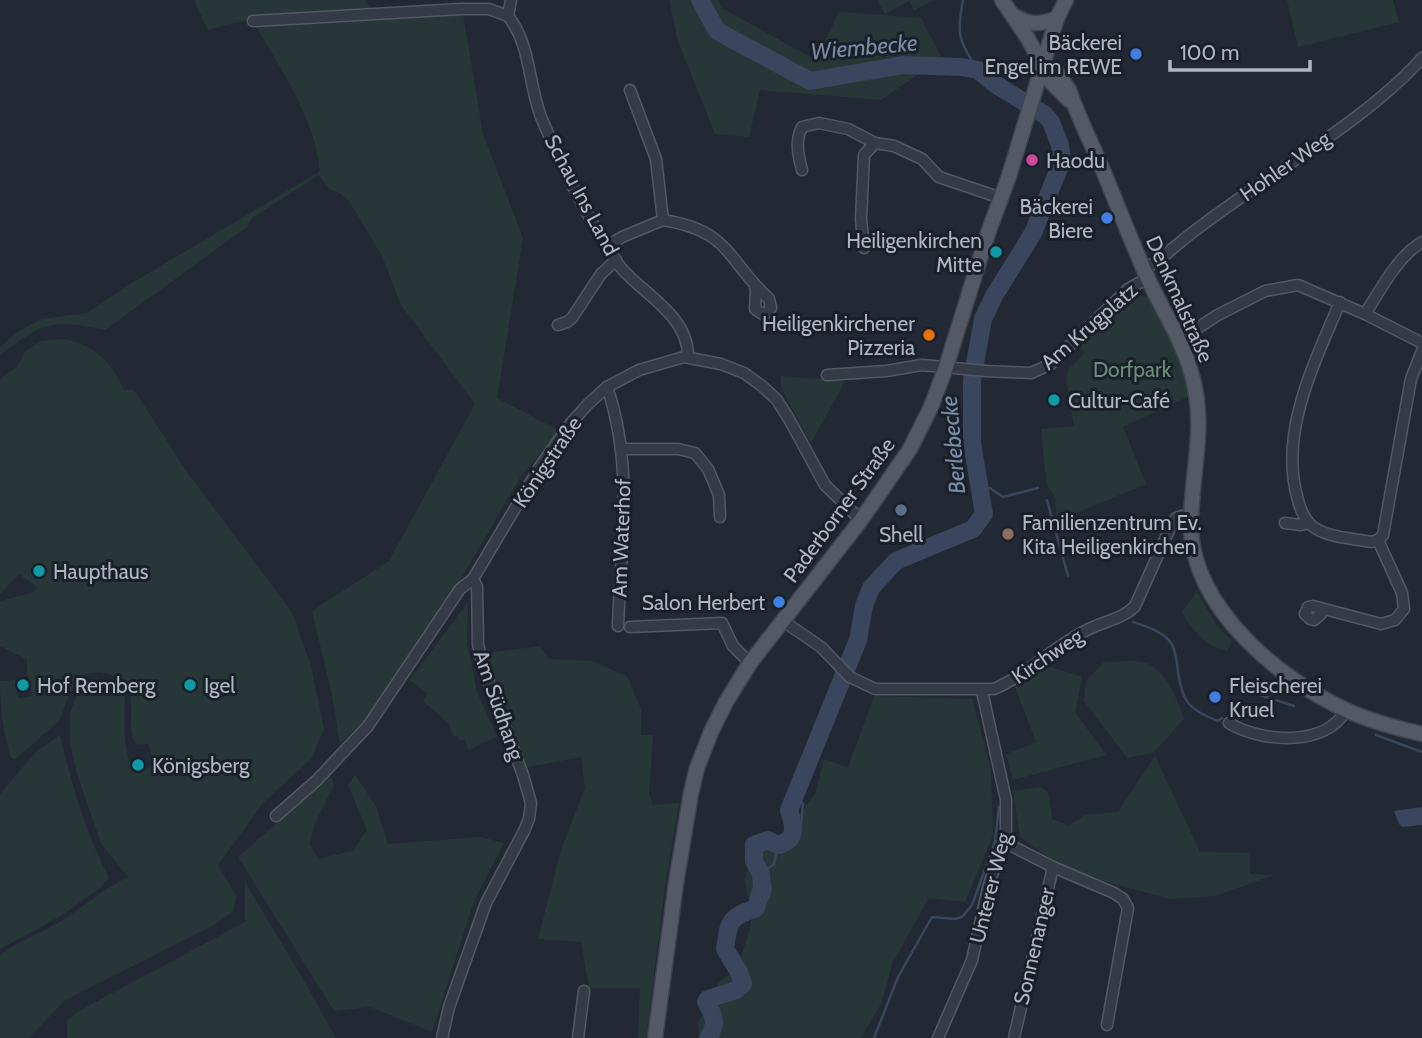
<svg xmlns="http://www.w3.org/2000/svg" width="1422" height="1038" font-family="Cabin,sans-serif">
	<rect width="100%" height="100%" fill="#222935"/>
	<!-- green -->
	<g fill="#273738">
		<path d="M194 0H365L371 9C316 13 260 13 208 30Z"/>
		<path d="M669 0H718L722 8 816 60 839 12 921 18 949 72 926 69 881 100 760 90 749 137 715 134 678 41Z"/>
		<path d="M877 0H933L914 10 909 1 885 14Z"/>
		<path d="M1287 0H1393L1399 22 1298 47Z"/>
		<path d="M463 14 483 134 523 238 497 398 560 431 521 476 448 601 368 717 340 744 332 695 312 611 389 561 475 404 401 305 382 256 349 201 340 193 329 189 319 175 252 218 247 227 105 330C50 319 45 322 0 355V347L16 333 41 319 87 313 127 286 319 172C321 130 277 61 255 25Z"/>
		<path d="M1136 294 1147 297 1152 300 1173 341 1192 395 1123 427 1146 484 1057 521 1055 496 1047 485 1046 479 1041 429 1074 426 1066 381 1068 370 1085 353 1079 345Z"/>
		<path d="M65 339C97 347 110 361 124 390H134L189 475 292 612 311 666 324 729 311 759 263 803 218 865 236 896 234 911 214 925 64 1001 29 1038H0V955C18 941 39 934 58 923 82 908 103 889 128 877L101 843 78 777 70 743V713L82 682C100 677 116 677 125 695 125 709 120 768 139 770 143 771 150 767 155 765L148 744 137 745C124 728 137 705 127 688 118 671 88 666 76 682 66 695 66 709 58 722L15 759 11 758C3 732 0 706 0 678L1 681 15 680 18 698 32 696 29 676H27V659L0 646V602C12 596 28 597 38 588L19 574 0 594V379L17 367 25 351 41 341Z"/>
		<path d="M781 376 845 381 811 443 781 388Z"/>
		<path d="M1197 592 1217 626 1232 641 1227 651C1204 645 1193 631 1182 612Z"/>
		<path d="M468 602 467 643 477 692 497 737 468 750 465 740 460 741 457 736H454L448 723 423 701 428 694 410 680Z"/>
		<path d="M540 646 549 659 591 661 627 676 641 709V735H653L649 794 653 805 679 803 665 885 646 1038H638L640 988H589L581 942 538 939 561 850 585 788 581 757 527 767 493 680 487 653Z"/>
		<path d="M1104 662C1117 662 1132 660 1143 662 1166 667 1177 700 1184 719L1153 753 1127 758 1084 701 1086 682Z"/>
		<path d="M1041 664 1082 677 1075 712 1106 755 1013 780 1006 754 1036 742 1014 684Z"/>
		<path d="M874 696 972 699 991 770 993 835 965 902 929 898 893 962 881 1004 861 1038H699L698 1023 719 982 736 970 749 933 752 914 744 878 759 849 784 837 816 792 824 759 848 768Z"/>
		<path d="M60 735C71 783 86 833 109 878L101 887 61 916 0 949V794L36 752Z"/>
		<path d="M1155 756 1200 852 1250 853V874L1274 875 1216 896 1170 899 1096 879 1055 862 1020 837 1013 791 1041 787 1049 794 1052 819 1069 825 1085 815 1118 812Z"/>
		<path d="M355 775 376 806 388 844 480 837 504 843 474 901 432 1032 370 1007 334 1011 238 857 331 776 334 785 314 825 310 844 318 859 353 851 367 830 348 785Z"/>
		<path d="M245 882 300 974 336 1038H67V1021L77 1012 245 922Z"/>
	</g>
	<!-- water -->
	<path fill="#39465d" d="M1422 807V825L1402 827 1399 824 1394 811Z"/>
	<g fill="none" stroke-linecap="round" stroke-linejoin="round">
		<!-- stream -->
		<g stroke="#39465d" stroke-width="2.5">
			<path d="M963 0C956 35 959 41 978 70"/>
			<path d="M979 489 990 488 1003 497 1038 488"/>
			<path d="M1047 500 1068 576"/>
			<path d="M1133 622C1145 626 1164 632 1171 643 1175 649 1176 657 1177 664 1181 699 1186 709 1218 721L1222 718"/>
			<path d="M1238 688 1294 706"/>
			<path d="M1376 735 1422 752"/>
			<path d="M795 829 801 825 803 804 796 796"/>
			<path d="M761 874 774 864 778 845"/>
			<path d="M756 908C767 903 770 898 771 886L762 884"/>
			<path d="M874 1038 898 977 932 917 955 919 962 917 972 905 995 842 999 807"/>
		</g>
		<!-- river -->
		<path stroke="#39465d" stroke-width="18" d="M700 0 717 31 810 81 903 65 961 67 978 70 995 84 1045 115 1051 122 1060 145 1062 161 1033 233 994 296 983 319 972 380V443L984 514 973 529 896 561 871 588 864 606 858 640 789 810C794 826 798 840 778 845L768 840 754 845V861L761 874 762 888 756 908C728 918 729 921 725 949L739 972 743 984 736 990 708 999 706 1002C714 1016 718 1023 708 1038"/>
		<defs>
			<g id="minor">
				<path d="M511 0 508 16C531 45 528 83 541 117 558 159 580 203 604 242 610 250 615 261 622 269 645 295 688 316 688 356"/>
				<path d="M253 21 461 9H489L508 16"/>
				<path d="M802 170C798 155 795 141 802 127L819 123 848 129 875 143 894 146 922 159 939 177 1001 198"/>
				<path d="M663 220C731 231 726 259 769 299L771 308 764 315 755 309 756 290 754 283"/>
				<path d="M607 246 622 237 663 220 656 159 630 90"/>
				<path d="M864 248 861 219 864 155 875 143"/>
				<path d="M1144 269C1157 263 1167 253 1178 244 1195 230 1213 217 1230 205 1292 160 1371 115 1422 58"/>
				<path d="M1365 314C1381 289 1397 257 1422 242"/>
				<path d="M558 325 567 322 572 318 601 274 616 260"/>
				<path d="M1178 341 1216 316 1265 291 1298 285 1365 314 1422 343"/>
				<path d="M827 375 886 371 922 365 986 371 1031 373 1051 364 1128 289 1148 278"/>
				<path d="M607 387C634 465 621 546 618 626"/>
				<path d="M621 449H678L695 453 708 469 719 495 720 517"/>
				<path d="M1285 523 1301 525 1309 523"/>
				<path d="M1378 540 1383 535 1411 379 1422 351"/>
				<path d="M1322 609 1321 614 1314 620 1310 619 1305 614 1308 607 1313 606 1381 624 1395 620 1404 609 1402 593 1378 540 1371 542C1352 538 1324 538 1310 524 1303 517 1300 508 1298 500 1278 433 1315 362 1340 302"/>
				<path d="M783 621 821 647 850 677 875 689H994C1029 674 1056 644 1091 628 1106 621 1124 618 1135 606L1171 526 1176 518 1191 513"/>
				<path d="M630 627 722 623 733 646 750 663"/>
				<path d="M1229 723C1260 742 1326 748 1346 710"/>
				<path d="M276 816 316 781 368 726 460 589 473 579 539 468 571 423 588 404 607 387 639 370 684 357 721 364 744 373 762 386 777 400 789 419 825 485 861 520"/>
				<path d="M1004 842 1053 867 1014 1038"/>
				<path d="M1053 867 1114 893 1123 899 1128 908 1107 1025"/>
				<path d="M442 1038 449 1007 486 903 524 831 529 819 531 803 523 775 483 667 478 644 477 587 473 579"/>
				<path d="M578 1038 584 991"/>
				<path d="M938 1038 972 960 988 888 1006 831V800L982 691"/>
			</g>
			<g id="major">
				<path d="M1002 0 1027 37 1051 82 1069 100"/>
				<path d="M1014 16C1030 25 1040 25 1057 18"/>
				<path d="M1042 63 1056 71 1069 90C1078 117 1091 142 1102 168 1118 206 1132 244 1149 281 1163 311 1182 340 1191 372 1208 427 1190 474 1191 529 1194 609 1280 680 1346 710 1370 721 1396 728 1422 734"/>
				<path d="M655 1038 676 883 691 793 697 768 711 732 726 702 750 663 861 520 910 449 931 407 946 367 988 233 1009 176 1057 18 1066 0"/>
			</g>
		</defs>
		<!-- minor casing -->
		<use href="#minor" stroke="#525963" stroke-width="13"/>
		<!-- major casing -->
		<use href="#major" stroke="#3e444f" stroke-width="17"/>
		<!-- minor -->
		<use href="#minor" stroke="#353b46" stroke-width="10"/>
		<!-- major -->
		<use href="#major" stroke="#535a66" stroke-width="14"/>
	</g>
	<!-- markers -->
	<g fill="#3f7fe0" stroke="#1a202a" stroke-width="2.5">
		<circle cx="1136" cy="54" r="7"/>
		<circle cx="1107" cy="218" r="7"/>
		<circle cx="779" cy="602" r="7"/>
		<circle cx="1215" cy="697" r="7"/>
	</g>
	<circle fill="#d1479c" stroke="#1a202a" stroke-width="2.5" cx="1032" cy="160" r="7"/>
	<g fill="#0f9aa8" stroke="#1a202a" stroke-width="2.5">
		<circle cx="996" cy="252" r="7"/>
		<circle cx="1054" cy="400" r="7"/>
		<circle cx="39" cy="571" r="7"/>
		<circle cx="23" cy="685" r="7"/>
		<circle cx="190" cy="685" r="7"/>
		<circle cx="138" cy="765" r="7"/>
	</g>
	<circle fill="#e8710a" stroke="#1a202a" stroke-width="2.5" cx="929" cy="335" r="7"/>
	<circle fill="#5c6f8a" stroke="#1a202a" stroke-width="2.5" cx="901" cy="510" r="7"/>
	<circle fill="#8d6e63" stroke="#1a202a" stroke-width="2.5" cx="1008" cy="534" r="7"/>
	<g text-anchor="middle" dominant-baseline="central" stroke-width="6" stroke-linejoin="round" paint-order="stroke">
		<!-- poi labels -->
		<g font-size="21" fill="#afb6c2" stroke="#1a202a" text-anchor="start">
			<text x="1122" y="42" text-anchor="end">Bäckerei<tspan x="1122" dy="24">Engel im REWE</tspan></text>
			<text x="1046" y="160">Haodu</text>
			<text x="1093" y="206" text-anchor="end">Bäckerei<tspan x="1093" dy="24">Biere</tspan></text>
			<text x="982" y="240" text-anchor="end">Heiligenkirchen<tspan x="982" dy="24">Mitte</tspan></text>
			<text x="915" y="323" text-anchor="end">Heiligenkirchener<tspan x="915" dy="24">Pizzeria</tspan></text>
			<text x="1068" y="400">Cultur-Café</text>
			<text x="1022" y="522">Familienzentrum Ev.<tspan x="1022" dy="24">Kita Heiligenkirchen</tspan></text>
			<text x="901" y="534" text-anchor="middle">Shell</text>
			<text x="53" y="571">Haupthaus</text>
			<text x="765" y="602" text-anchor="end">Salon Herbert</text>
			<text x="37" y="685">Hof Remberg</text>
			<text x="204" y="685">Igel</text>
			<text x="1229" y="685">Fleischerei<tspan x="1229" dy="24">Kruel</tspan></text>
			<text x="152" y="765">Königsberg</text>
		</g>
		<!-- street labels -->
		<g font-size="21" fill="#afb6c2" stroke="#1a202a">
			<text transform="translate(1285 166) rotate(-35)">Hohler Weg</text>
			<text transform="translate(582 195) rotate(62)">Schau Ins Land</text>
			<text transform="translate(1180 299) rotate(66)">Denkmalstraße</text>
			<text transform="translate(1089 326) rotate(-41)">Am Krugplatz</text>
			<text transform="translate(547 462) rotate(-56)">Königstraße</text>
			<text transform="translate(839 510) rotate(-54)">Paderborner Straße</text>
			<text transform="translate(621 538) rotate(-88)">Am Waterhof</text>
			<text transform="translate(1047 656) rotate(-34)">Kirchweg</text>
			<text transform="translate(499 705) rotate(71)">Am Südhang</text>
			<text transform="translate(990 888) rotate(-76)">Unterer Weg</text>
			<text transform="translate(1034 946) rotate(-77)">Sonnenanger</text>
		</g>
		<!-- park labels -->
		<g font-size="21" fill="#699074" stroke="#1a202a">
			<text x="1132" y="369">Dorfpark</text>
		</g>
		<!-- water labels -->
		<g font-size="23" font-style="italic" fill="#7a8ca8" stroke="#1a202a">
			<text transform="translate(864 47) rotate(-5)">Wiembecke</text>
			<text transform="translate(953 445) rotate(-95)">Berlebecke</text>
		</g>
	</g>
	<!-- scale -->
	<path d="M1170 60v10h140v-10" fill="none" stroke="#afb6c2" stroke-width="3.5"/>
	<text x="1180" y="60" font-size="21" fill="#afb6c2" stroke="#1a202a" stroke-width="5" paint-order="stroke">100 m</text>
</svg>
